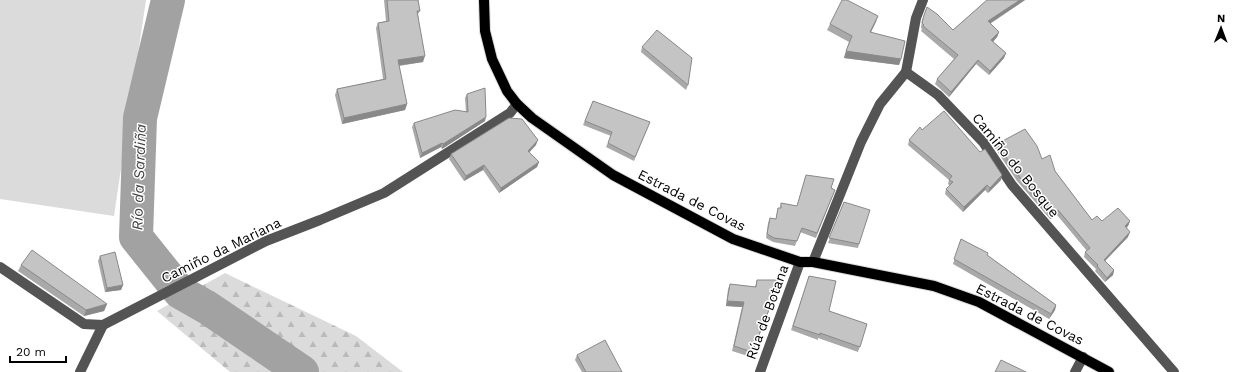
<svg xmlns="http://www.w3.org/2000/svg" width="1249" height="372" font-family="'Work Sans',sans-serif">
	<defs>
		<pattern id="forest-firs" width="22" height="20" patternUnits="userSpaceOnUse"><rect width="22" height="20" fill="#dbdbdb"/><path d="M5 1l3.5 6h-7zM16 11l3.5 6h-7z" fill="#bababa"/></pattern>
	</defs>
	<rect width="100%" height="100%" fill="#fff"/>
	<!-- grass -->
	<path fill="#dbdbdb" d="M0 0H146L114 216 0 199Z"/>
	<!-- forest -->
	<path fill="url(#forest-firs)" d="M225 273 356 336 403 372H230L157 311Z"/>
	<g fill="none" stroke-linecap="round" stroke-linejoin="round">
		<!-- river -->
		<path stroke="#a2a2a2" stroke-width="34" d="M168 0 140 118 136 237 180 292 208 308 302 372"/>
		<defs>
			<path id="major" d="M484 0 485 31 492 59 507 91 517 104 532 118 613 175 733 239 800 262H813L934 286 979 302 1109 372"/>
		</defs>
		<!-- major casing -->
		<use href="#major" stroke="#dbdbdb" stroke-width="12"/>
		<!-- minor -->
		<g stroke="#545454" stroke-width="10">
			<path d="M906 72 916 18 923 0"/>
			<path d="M813 262 861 142 880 104 906 72 938 95 983 142 1012 185 1174 372"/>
			<path d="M0 267 84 324 103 325 266 241 320 220 384 193 510 113 517 104"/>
			<path d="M80 372 103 325"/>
			<path d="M760 372 800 262"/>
			<path d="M1075 372 1083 357"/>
		</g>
		<!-- major -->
		<use href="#major" stroke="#000" stroke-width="10"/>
	</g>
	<!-- wall -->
	<g fill="#a9a9a9">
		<path d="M384 0H418L420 11 418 14 423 62 399 66 407 104 405 110 342 124 335 95 337 89 383 79 376 28 378 23 386 21Z"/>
		<path d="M987 0H1025L990 24 999 32 997 37 993 42 1006 53 1004 58 989 75 976 64 949 97 935 84 937 79 954 59 921 31 922 29 921 28 922 20 927 7 953 30Z"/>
		<path d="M878 16 871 32 901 59 899 65 844 58 849 42 827 30 830 24Z"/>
		<path d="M642 47 688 85 686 90 641 52Z"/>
		<path d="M467 94 485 121 442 149 441 147 420 158 412 127 414 123 466 112 465 98Z"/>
		<path d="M593 101 650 122 634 161 606 147 611 136 583 125Z"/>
		<path d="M922 130 1001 180 988 193 985 190 963 212 945 194 946 189 950 186 948 184 949 180 908 145 909 140Z"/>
		<path d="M997 144 1042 159 1055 171 1092 220 1102 221H1130L1128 226 1127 227 1128 237 1105 261 1114 270 1113 275 1105 282 1095 271 1096 269 1084 257 1085 252 1087 251 1057 215 1050 219 1017 181 995 148Z"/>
		<path d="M536 145 529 152 539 162 537 167 499 193 483 170 464 181 449 159 451 154Z"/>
		<path d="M806 175 835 190 816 238 800 232 795 246 773 242 766 238 768 223 770 218 776 219 777 213 778 208H780L781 203 797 206Z"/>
		<path d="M844 202 859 244 858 248 828 243Z"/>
		<path d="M961 239 987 255 1056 305 1055 310 1049 319 953 264Z"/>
		<path d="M100 256 123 285 121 290 105 292 98 261Z"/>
		<path d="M21 265 107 304 104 311 84 316 18 271Z"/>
		<path d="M809 276 829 311 867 324 858 352 818 338V340L791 330Z"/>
		<path d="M757 280H781L751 357 732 351 742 307 726 306 728 289 730 284 755 287Z"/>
		<path d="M577 355 622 372H582L575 360Z"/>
	</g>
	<!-- shaded-wall -->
	<g fill="#898989">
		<path d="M1020 0H1025L986 26 988 21Z"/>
		<path d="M878 16 876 22 868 38 870 32Z"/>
		<path d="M999 32 997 37 990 45 991 40Z"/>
		<path d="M846 51 901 59 899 65 844 58Z"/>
		<path d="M1006 53 1004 58 989 75 990 71Z"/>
		<path d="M425 56 423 62 395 66 398 60Z"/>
		<path d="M978 60 976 64 949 97 951 92Z"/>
		<path d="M407 104 405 110 342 124 344 118Z"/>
		<path d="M486 117 485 121 442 149 443 144Z"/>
		<path d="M538 140 536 145 526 156 528 151Z"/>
		<path d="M442 143 441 147 420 158 422 153Z"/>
		<path d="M539 162 537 167 499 193 501 188Z"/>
		<path d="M484 165 483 170 464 181 466 176Z"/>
		<path d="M1002 175 1001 180 988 193 990 188Z"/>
		<path d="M987 185 985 190 963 212 964 207Z"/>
		<path d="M1058 210 1057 215 1050 219 1052 214Z"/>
		<path d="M1130 221 1128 226 1124 230 1125 226Z"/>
		<path d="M1130 232 1128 237 1102 264 1104 260Z"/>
		<path d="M1114 270 1113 275 1105 282 1107 278Z"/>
		<path d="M123 285 121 290 105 292 107 288Z"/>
		<path d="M727 301 744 302 742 307 726 306Z"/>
		<path d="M107 304 104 311 84 316 86 310Z"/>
		<path d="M1056 305 1055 310 1049 319 1051 314Z"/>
	</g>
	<!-- building -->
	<g fill="#c4c4c4" stroke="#898989">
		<path d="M387 0H418L420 11H417L425 56 398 60 407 104 344 118 337 89 386 79 378 23 389 21Z"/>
		<path d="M842 0H847L878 16 870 32 905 41 901 59 846 51 852 36 830 24Z"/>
		<path d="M987 0H1020L988 21 999 32 991 40 1006 53 990 71 978 60 951 92 937 79 958 55 923 26 924 25 922 23 924 15 927 7 937 14 953 30Z"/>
		<path d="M657 30 692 58 688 85 642 47Z"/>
		<path d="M485 88 486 117 443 144 442 143 422 153 414 123 455 110 468 112 467 94Z"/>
		<path d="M593 101 650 122 635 157 608 143 612 132 585 121Z"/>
		<path d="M944 111 980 152 985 149 1002 175 990 188 987 185 964 207 946 189 953 182 949 180 952 176 909 140 920 127 922 130Z"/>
		<path d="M509 118 522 119 538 140 528 151 539 162 501 188 484 165 466 176 451 154Z"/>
		<path d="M1025 129 1037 146 1042 159 1050 155 1055 171 1092 220 1097 216 1102 221 1118 208 1130 221 1125 226 1130 232 1104 260 1114 270 1107 278 1097 266 1098 265 1085 252 1090 248 1058 210 1052 214 1019 176 997 144Z"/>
		<path d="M806 175 834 179 831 188 835 190 817 233 802 228 797 241 774 238 767 234 770 218 776 219 778 208H781V203L797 206Z"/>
		<path d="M844 202 870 210 859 244 829 238Z"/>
		<path d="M961 239 988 253 987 255 1056 305 1051 314 954 259Z"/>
		<path d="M32 250 107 304 86 310 21 265Z"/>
		<path d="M115 252 123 285 107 288 100 256Z"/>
		<path d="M809 276 836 281 829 311 867 324 860 347 820 333V335L793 326Z"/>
		<path d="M757 280H781L752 352 734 346 744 302 727 301 730 284 756 287Z"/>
		<path d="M605 340 622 372H586L577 355Z"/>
		<path d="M1001 360 1026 372H995Z"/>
	</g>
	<g text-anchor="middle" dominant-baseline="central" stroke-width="3" stroke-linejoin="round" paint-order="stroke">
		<!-- street labels -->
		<g font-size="14" fill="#000" stroke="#fff">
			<text transform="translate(1016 165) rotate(51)">Camiño do Bosque</text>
			<text transform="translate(692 200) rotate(27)">Estrada de Covas</text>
			<text transform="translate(221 250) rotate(-26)">Camiño da Mariana</text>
			<text transform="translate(767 312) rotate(-70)">Rúa de Botana</text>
			<text transform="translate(1030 314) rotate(27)">Estrada de Covas</text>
		</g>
		<!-- water labels -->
		<g font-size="15" font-style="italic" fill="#434343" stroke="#fff">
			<text transform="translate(139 177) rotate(-88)">Río da Sardiña</text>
		</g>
	</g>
	<!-- north arrow -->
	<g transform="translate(1221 28) rotate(1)" stroke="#ffffff" stroke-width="3" paint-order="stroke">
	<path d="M0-3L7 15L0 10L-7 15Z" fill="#000000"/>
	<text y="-6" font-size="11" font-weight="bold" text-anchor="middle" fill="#000000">N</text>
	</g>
	<!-- scale -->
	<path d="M10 356v6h56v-6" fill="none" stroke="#000000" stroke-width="2"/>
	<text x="16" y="356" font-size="12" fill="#000000" stroke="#ffffff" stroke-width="3" paint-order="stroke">20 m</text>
</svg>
